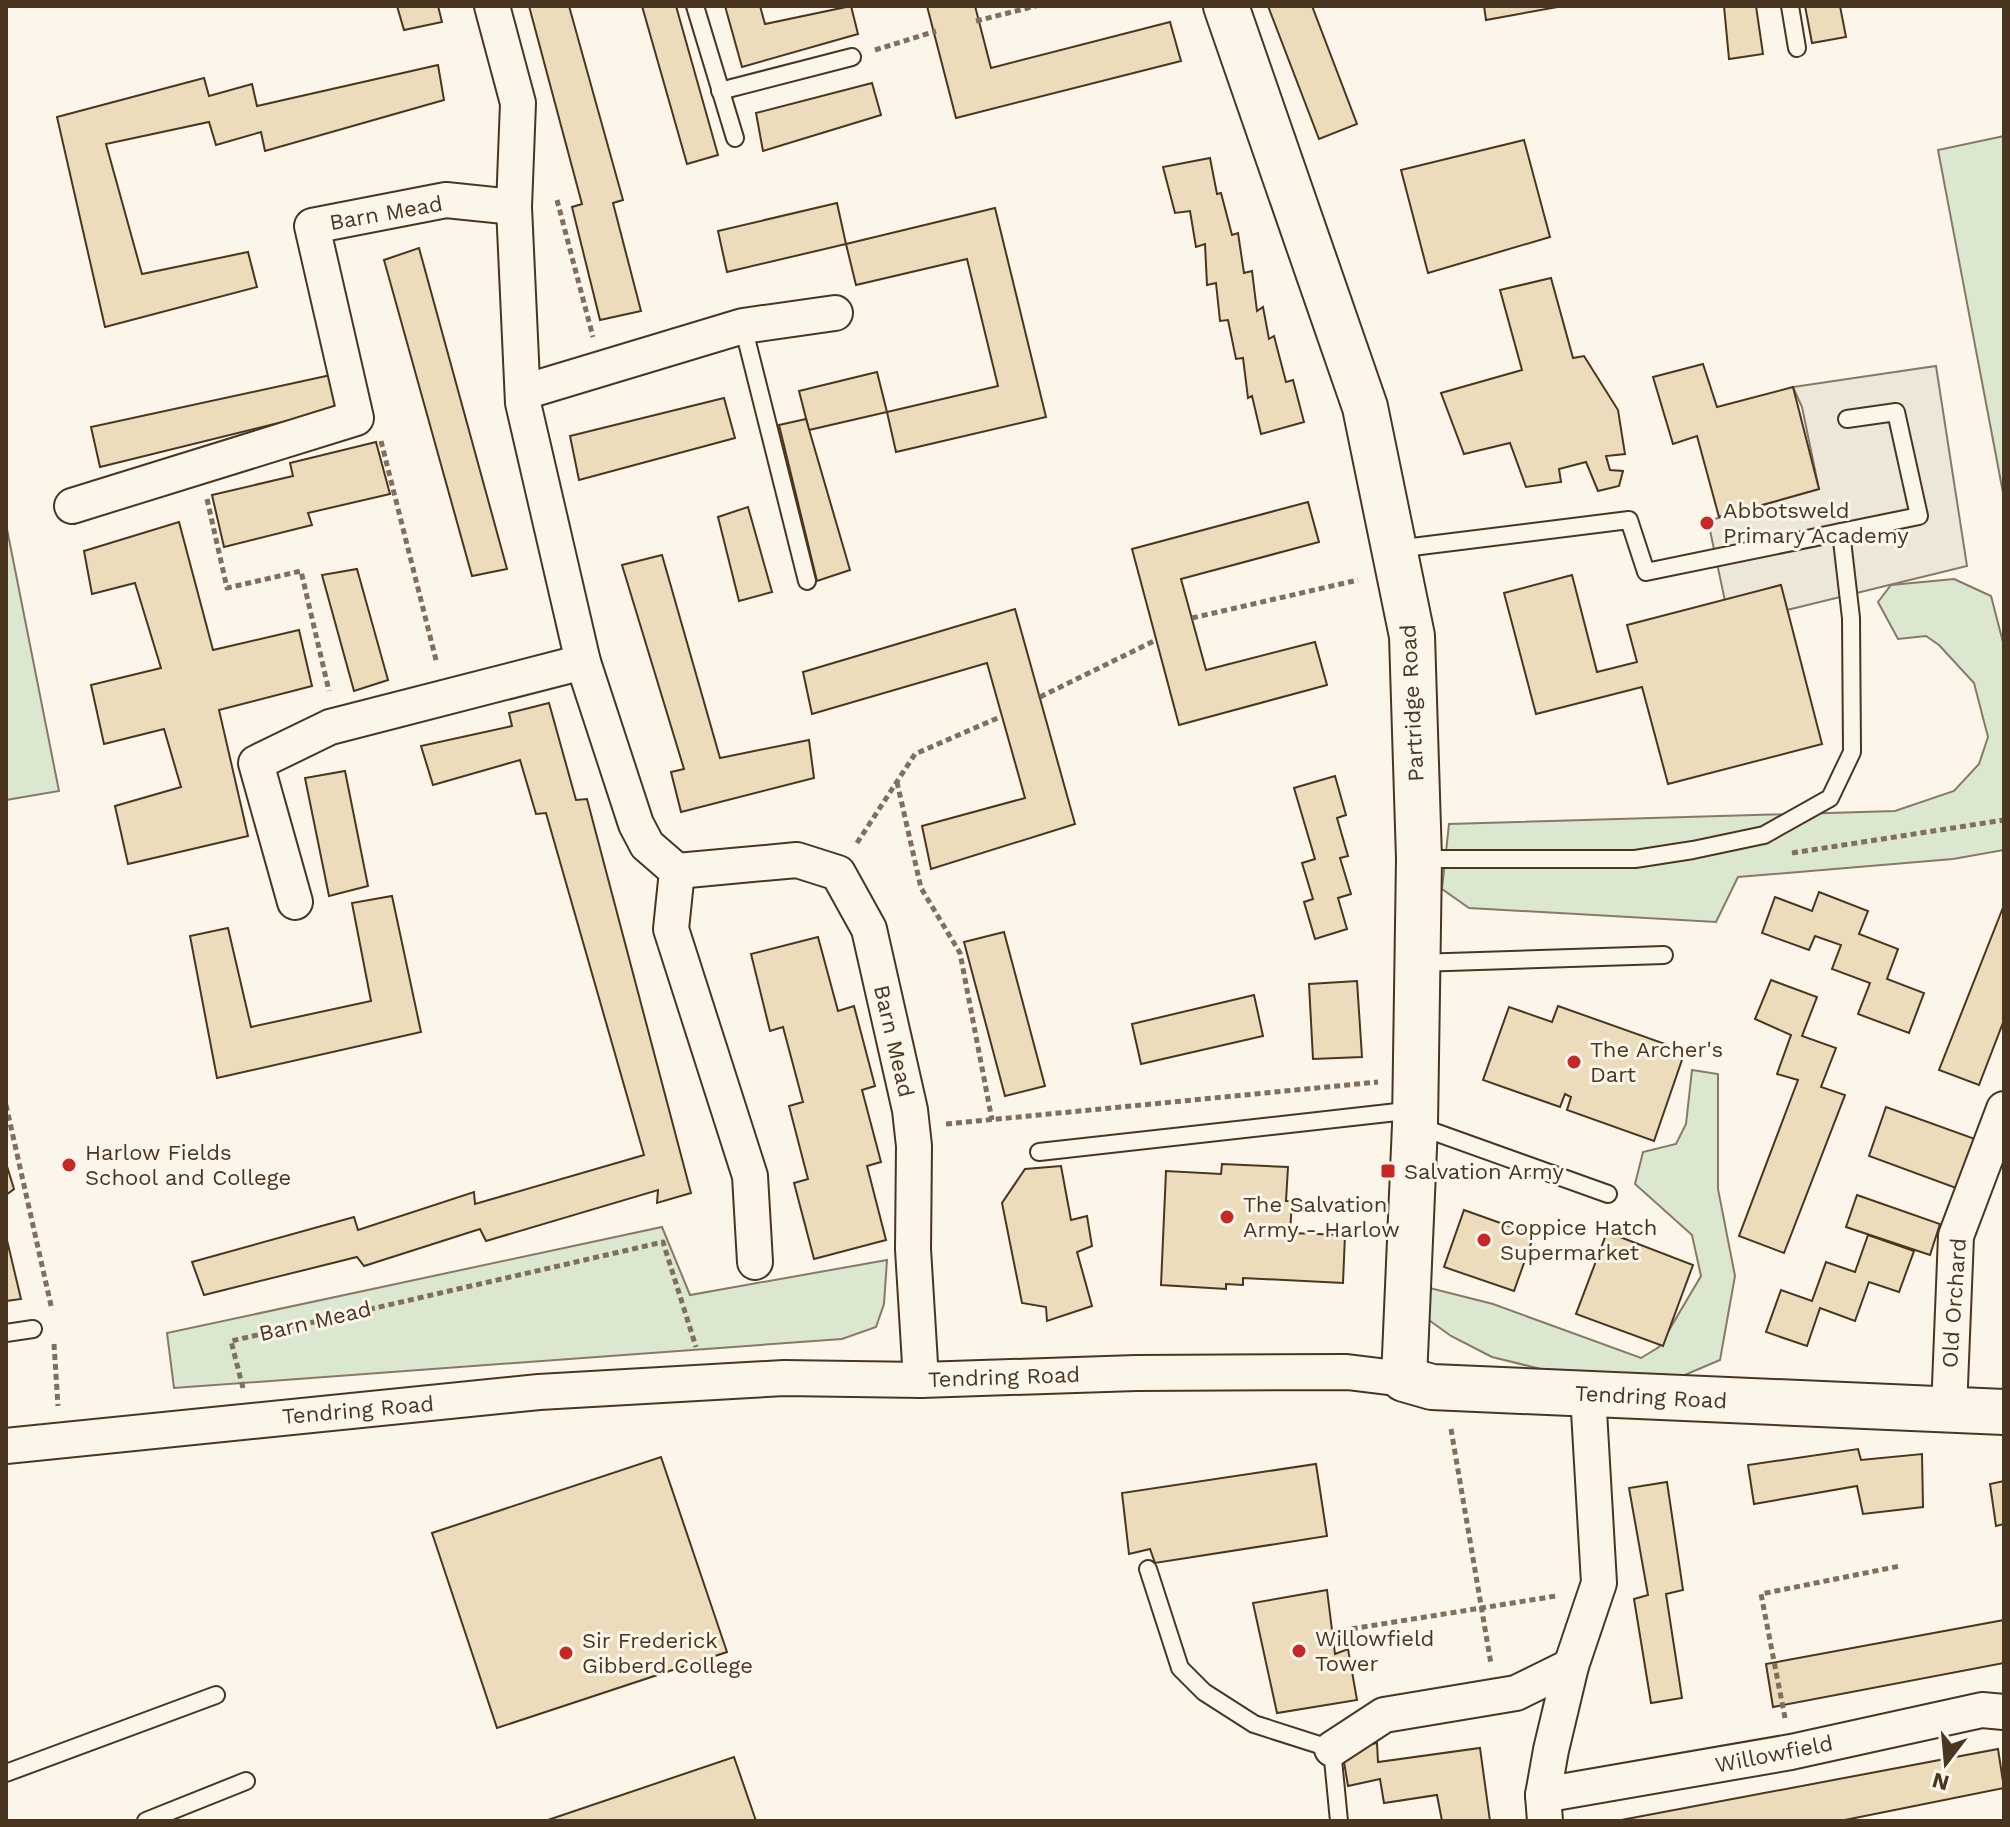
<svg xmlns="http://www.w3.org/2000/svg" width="2010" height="1827" font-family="'Work Sans',sans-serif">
	<rect width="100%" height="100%" fill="#fbf6e9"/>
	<!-- green -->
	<g fill="#dce7d0" stroke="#887966" stroke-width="2">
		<path d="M2004 136V498L1938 150Z"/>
		<path d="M6 524 59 791 6 800Z"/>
		<path d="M1954 579 1991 596 2004 646V850L1953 859 1738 877 1716 922 1469 908 1442 889 1449 824 1895 811 1954 791 1979 764 1988 737 1974 683 1939 645 1926 636 1898 639 1878 602 1891 585Z"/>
		<path d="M1692 1070 1718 1074V1189L1735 1276 1720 1360 1673 1380 1602 1384 1492 1357 1451 1336 1419 1313 1418 1285 1493 1304 1641 1358 1659 1347 1701 1276 1692 1235 1635 1184 1643 1152 1676 1144 1686 1124Z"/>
		<path d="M662 1227 690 1295 887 1260 884 1304 876 1327 842 1339 174 1388 167 1333Z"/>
	</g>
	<!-- parking -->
	<path fill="#ede7d9" stroke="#887966" stroke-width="2" d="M1936 366 1967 566 1787 610 1780 585 1725 601 1708 521 1819 489 1802 407 1793 387Z"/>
	<!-- building -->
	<g fill="#ecdcbc" stroke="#4a3520" stroke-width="2">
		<path d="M397 6H438L442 22 404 30Z"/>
		<path d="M529 6H569L623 200 613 203 641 311 600 320 572 207 582 204Z"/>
		<path d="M642 6H676L718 155 687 164Z"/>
		<path d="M725 6H760L765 24 851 6 858 34 742 67Z"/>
		<path d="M927 6H975L991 68 1170 22 1181 61 956 118Z"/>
		<path d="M1268 6H1312L1357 124 1319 139Z"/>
		<path d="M1484 6H1563L1486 20Z"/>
		<path d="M1724 6H1756L1763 54 1729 59Z"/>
		<path d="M1805 6H1840L1846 37 1812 43Z"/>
		<path d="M438 65 444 100 265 151 261 132 216 145 209 122 106 144 142 274 248 252 257 287 105 327 57 117 204 78 209 96 252 84 257 106Z"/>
		<path d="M872 83 881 115 763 151 756 113Z"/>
		<path d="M1524 140 1550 237 1428 273 1401 170Z"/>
		<path d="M1210 158 1217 194 1221 193 1232 235 1238 233 1244 273 1252 271 1257 311 1263 307 1269 339 1274 336 1286 382 1293 380 1304 422 1261 434 1252 396 1248 398 1243 358 1236 359 1228 320 1220 321 1216 283 1207 285 1205 244 1196 247 1190 211 1175 213 1163 167Z"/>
		<path d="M837 203 846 244 727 272 718 231Z"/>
		<path d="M995 208 1046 417 896 452 887 412 998 386 967 259 856 285 846 244Z"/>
		<path d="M419 248 507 569 472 576 384 260Z"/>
		<path d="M1551 278 1573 358 1584 356 1618 410 1625 454 1606 456 1610 470 1623 471 1619 486 1598 491 1586 462 1559 469 1561 482 1526 487 1510 443 1464 454 1441 393 1522 370 1500 290Z"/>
		<path d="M1703 364 1717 407 1793 387 1819 489 1719 517 1697 436 1673 444 1653 377Z"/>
		<path d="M877 372 887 412 809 430 799 391Z"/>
		<path d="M340 373 347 406 100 467 91 427Z"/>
		<path d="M724 398 735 438 579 480 570 436Z"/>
		<path d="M806 419 850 570 817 581 779 425Z"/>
		<path d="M376 442 390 494 308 513 312 525 224 547 212 495 293 476 290 463Z"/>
		<path d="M1308 502 1319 542 1181 579 1206 670 1315 642 1327 685 1179 725 1132 549Z"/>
		<path d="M748 507 772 592 739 601 718 517Z"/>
		<path d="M179 522 213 650 299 630 312 686 219 710 248 836 128 864 115 806 181 787 164 729 104 744 91 685 161 668 135 583 92 594 84 551Z"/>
		<path d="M662 555 720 758 809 740 814 778 681 812 671 772 684 769 622 565Z"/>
		<path d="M357 569 388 680 354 691 322 575Z"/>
		<path d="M1572 575 1597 672 1637 662 1627 625 1781 585 1822 744 1668 784 1642 687 1536 714 1504 593Z"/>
		<path d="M1015 609 1075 824 931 869 922 826 1025 798 987 663 812 714 803 672Z"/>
		<path d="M549 703 576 800 587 799 691 1193 657 1203 658 1190 486 1241 480 1229 364 1266 357 1257 204 1295 192 1262 354 1217 358 1230 474 1192 475 1204 644 1155 546 813 536 814 520 760 433 785 421 746 512 726 509 713Z"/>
		<path d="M345 771 368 886 329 896 305 778Z"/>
		<path d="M1335 776 1346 815 1337 818 1348 856 1340 858 1351 894 1338 898 1347 929 1315 939 1304 902 1313 899 1302 863 1315 859 1294 788Z"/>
		<path d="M1819 892 1868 911 1859 934 1898 949 1887 979 1924 993 1909 1033 1858 1014 1870 983 1832 969 1841 945 1815 936 1809 950 1762 933 1775 897 1812 911Z"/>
		<path d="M392 896 421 1032 217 1078 190 936 228 928 251 1027 371 1001 352 903Z"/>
		<path d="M2004 905V1020L1979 1085 1939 1070Z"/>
		<path d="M1004 932 1045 1086 1005 1096 964 942Z"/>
		<path d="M818 937 838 1011 854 1006 875 1086 862 1090 881 1162 867 1166 886 1240 814 1259 794 1183 808 1179 789 1106 803 1102 783 1027 770 1031 751 954Z"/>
		<path d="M1771 980 1817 997 1802 1036 1836 1048 1821 1087 1845 1095 1784 1253 1739 1236 1798 1080 1777 1074 1791 1035 1755 1019Z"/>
		<path d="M1357 981 1362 1057 1313 1059 1309 984Z"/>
		<path d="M1254 995 1263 1036 1141 1064 1132 1024Z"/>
		<path d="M1558 1006 1685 1051 1654 1141 1567 1110 1571 1097 1565 1094 1560 1107 1483 1080 1509 1007 1552 1022Z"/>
		<path d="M1886 1107 1975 1139 1956 1188 1869 1156Z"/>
		<path d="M6 1163 14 1189 6 1195Z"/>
		<path d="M1222 1164 1288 1167 1286 1201H1292L1290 1233 1345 1235 1343 1283 1243 1278V1285L1226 1284V1289L1161 1285 1166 1171 1221 1174Z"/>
		<path d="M1061 1166 1071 1220 1087 1216 1092 1246 1077 1252 1092 1306 1047 1321 1046 1307 1022 1303 1002 1203 1025 1169Z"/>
		<path d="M1857 1195 1940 1224 1930 1255 1846 1227Z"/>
		<path d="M1464 1210 1534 1235 1514 1291 1444 1267Z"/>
		<path d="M1607 1232 1693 1265 1663 1346 1576 1314Z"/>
		<path d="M1868 1235 1914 1251 1899 1292 1869 1282 1855 1321 1820 1308 1807 1346 1766 1332 1781 1290 1812 1301 1826 1262 1855 1272Z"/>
		<path d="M6 1236 21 1299 6 1301Z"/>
		<path d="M1858 1449 1861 1460 1922 1454 1923 1507 1863 1514 1857 1486 1754 1504 1748 1465Z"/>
		<path d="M661 1457 727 1652 497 1728 432 1533Z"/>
		<path d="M1316 1464 1327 1536 1155 1563 1150 1549 1129 1554 1122 1493Z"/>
		<path d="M2004 1481V1524L1996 1526 1990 1484Z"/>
		<path d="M1667 1482 1683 1590 1666 1594 1682 1698 1651 1703 1634 1599 1648 1595 1629 1488Z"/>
		<path d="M1327 1590 1335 1654 1348 1649 1357 1700 1277 1713 1253 1603Z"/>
		<path d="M2004 1620V1663L1773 1707 1766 1664Z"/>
		<path d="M1377 1743 1378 1762 1480 1748 1490 1821H1442L1437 1795 1384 1803 1380 1779 1348 1786 1342 1750Z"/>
		<path d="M1998 1749 2004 1788 1840 1821H1616Z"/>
		<path d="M734 1757 756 1821H545Z"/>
	</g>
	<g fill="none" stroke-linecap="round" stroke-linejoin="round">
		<defs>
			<g id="lane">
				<path d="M695 6 735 138"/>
				<path d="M1790 6 1797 48"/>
				<path d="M720 91 852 57"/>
				<path d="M743 326 807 581"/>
				<path d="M1396 549 1629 520 1646 572 1919 516 1896 412 1847 419"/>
				<path d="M1421 859H1635L1693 850 1764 835 1830 798 1852 752 1851 618 1841 532"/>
				<path d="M1417 963 1664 955"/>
				<path d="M1418 1126 1608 1194"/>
				<path d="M1039 1152 1415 1110"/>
				<path d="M6 1333 33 1329"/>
				<path d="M1148 1569 1180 1668 1204 1692 1254 1724 1332 1749 1339 1821"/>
				<path d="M6 1773 216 1695"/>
				<path d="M146 1821 246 1781"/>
			</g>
			<g id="street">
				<path d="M492 6 518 103 514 207 523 403 583 662 636 824 647 845 677 871 797 860 838 873 869 929 910 1110 914 1146 913 1249 921 1380"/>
				<path d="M524 392 743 326 835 313"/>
				<path d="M72 506 356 418 312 226 446 200 514 207"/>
				<path d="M677 871 671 929 750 1176 755 1262"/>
				<path d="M295 902 256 763 330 727 583 662"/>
				<path d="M1949 1410 1956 1236 2004 1109"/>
				<path d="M6 1446 539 1392 784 1378 921 1380 1136 1373 1347 1372 1404 1379"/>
				<path d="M1332 1749 1384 1715 1516 1693 1571 1666"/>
				<path d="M1543 1795 1791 1752 1982 1710 2004 1712"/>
				<path d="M1545 1821 1543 1795 1551 1750 1571 1666 1599 1583 1588 1394"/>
			</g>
			<path id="secondary" d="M1226 6 1365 407 1412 636 1419 859 1415 1125 1404 1379 1432 1387 2004 1412"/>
		</defs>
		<!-- lane casing -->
		<use href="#lane" stroke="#4a3520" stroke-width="20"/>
		<!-- street casing -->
		<use href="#street" stroke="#4a3520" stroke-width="38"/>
		<!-- secondary casing -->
		<use href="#secondary" stroke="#4a3520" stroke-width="48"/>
		<!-- path -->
		<g stroke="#7f6f5c" stroke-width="5" stroke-dasharray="6 4" stroke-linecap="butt">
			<path d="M976 21 1036 6"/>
			<path d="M875 50 936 31"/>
			<path d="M557 200 593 337"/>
			<path d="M381 441 437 664"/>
			<path d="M207 499 227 588 301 571 329 691"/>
			<path d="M1192 618 1358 580"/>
			<path d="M1040 697 1156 640"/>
			<path d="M897 782 921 888 960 953 992 1120"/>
			<path d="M857 843 915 754 1000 717"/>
			<path d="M1792 853 2004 820"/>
			<path d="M6 1105 52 1310"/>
			<path d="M946 1124 1378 1082"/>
			<path d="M54 1344 58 1406"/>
			<path d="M243 1388 231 1341 663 1242 696 1347"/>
			<path d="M1451 1429 1491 1664"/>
			<path d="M1332 1632 1556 1596"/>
			<path d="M1785 1718 1761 1594 1900 1566"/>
		</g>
		<!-- lane -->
		<use href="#lane" stroke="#fbf6e9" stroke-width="16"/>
		<!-- street -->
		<use href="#street" stroke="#fbf6e9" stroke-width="34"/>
		<!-- secondary -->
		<use href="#secondary" stroke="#fbf6e9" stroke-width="44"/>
	</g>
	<!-- markers -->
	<g fill="#c62828" stroke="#fbf6e9" stroke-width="3">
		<circle cx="1707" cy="523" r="8"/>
		<circle cx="1574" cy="1062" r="8"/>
		<circle cx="69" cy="1165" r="8"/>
		<rect x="1380" y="1163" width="16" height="16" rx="4"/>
		<circle cx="1227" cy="1217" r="8"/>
		<circle cx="1484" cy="1240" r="8"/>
		<circle cx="1299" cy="1651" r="8"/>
		<circle cx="566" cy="1653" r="8"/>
	</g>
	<g text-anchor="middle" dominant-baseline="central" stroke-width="6" stroke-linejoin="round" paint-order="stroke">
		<!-- street labels -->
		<g font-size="22" fill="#4a3520" stroke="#fbf6e9">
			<text transform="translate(386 213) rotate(-10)">Barn Mead</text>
			<text transform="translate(1412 703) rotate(-93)">Partridge Road</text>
			<text transform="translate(894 1041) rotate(77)">Barn Mead</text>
			<text transform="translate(1954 1303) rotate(-86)">Old Orchard</text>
			<text transform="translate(315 1321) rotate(-13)">Barn Mead</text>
			<text transform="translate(1004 1377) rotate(-2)">Tendring Road</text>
			<text transform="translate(1651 1397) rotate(3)">Tendring Road</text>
			<text transform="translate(358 1410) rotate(-5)">Tendring Road</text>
			<text transform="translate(1774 1754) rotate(-11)">Willowfield</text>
		</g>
		<!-- poi labels -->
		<g font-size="22" fill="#4a3520" stroke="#fbf6e9" text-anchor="start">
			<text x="1723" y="510">Abbotsweld<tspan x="1723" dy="25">Primary Academy</tspan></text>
			<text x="1590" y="1049">The Archer's<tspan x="1590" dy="25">Dart</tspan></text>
			<text x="85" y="1152">Harlow Fields<tspan x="85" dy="25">School and College</tspan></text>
			<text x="1404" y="1171">Salvation Army</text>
			<text x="1243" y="1204">The Salvation<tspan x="1243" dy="25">Army - Harlow</tspan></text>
			<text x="1500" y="1227">Coppice Hatch<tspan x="1500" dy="25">Supermarket</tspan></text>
			<text x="1315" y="1638">Willowfield<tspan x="1315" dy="25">Tower</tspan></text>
			<text x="582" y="1640">Sir Frederick<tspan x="582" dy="25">Gibberd College</tspan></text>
		</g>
	</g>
	<!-- border -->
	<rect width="2010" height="1827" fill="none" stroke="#4a3520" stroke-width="16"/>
	<!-- north arrow -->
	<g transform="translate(1946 1763) rotate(196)" stroke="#fbf6e9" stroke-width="6" paint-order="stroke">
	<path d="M0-6L14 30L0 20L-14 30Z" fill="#4a3520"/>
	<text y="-12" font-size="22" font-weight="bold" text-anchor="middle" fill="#4a3520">N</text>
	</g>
</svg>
